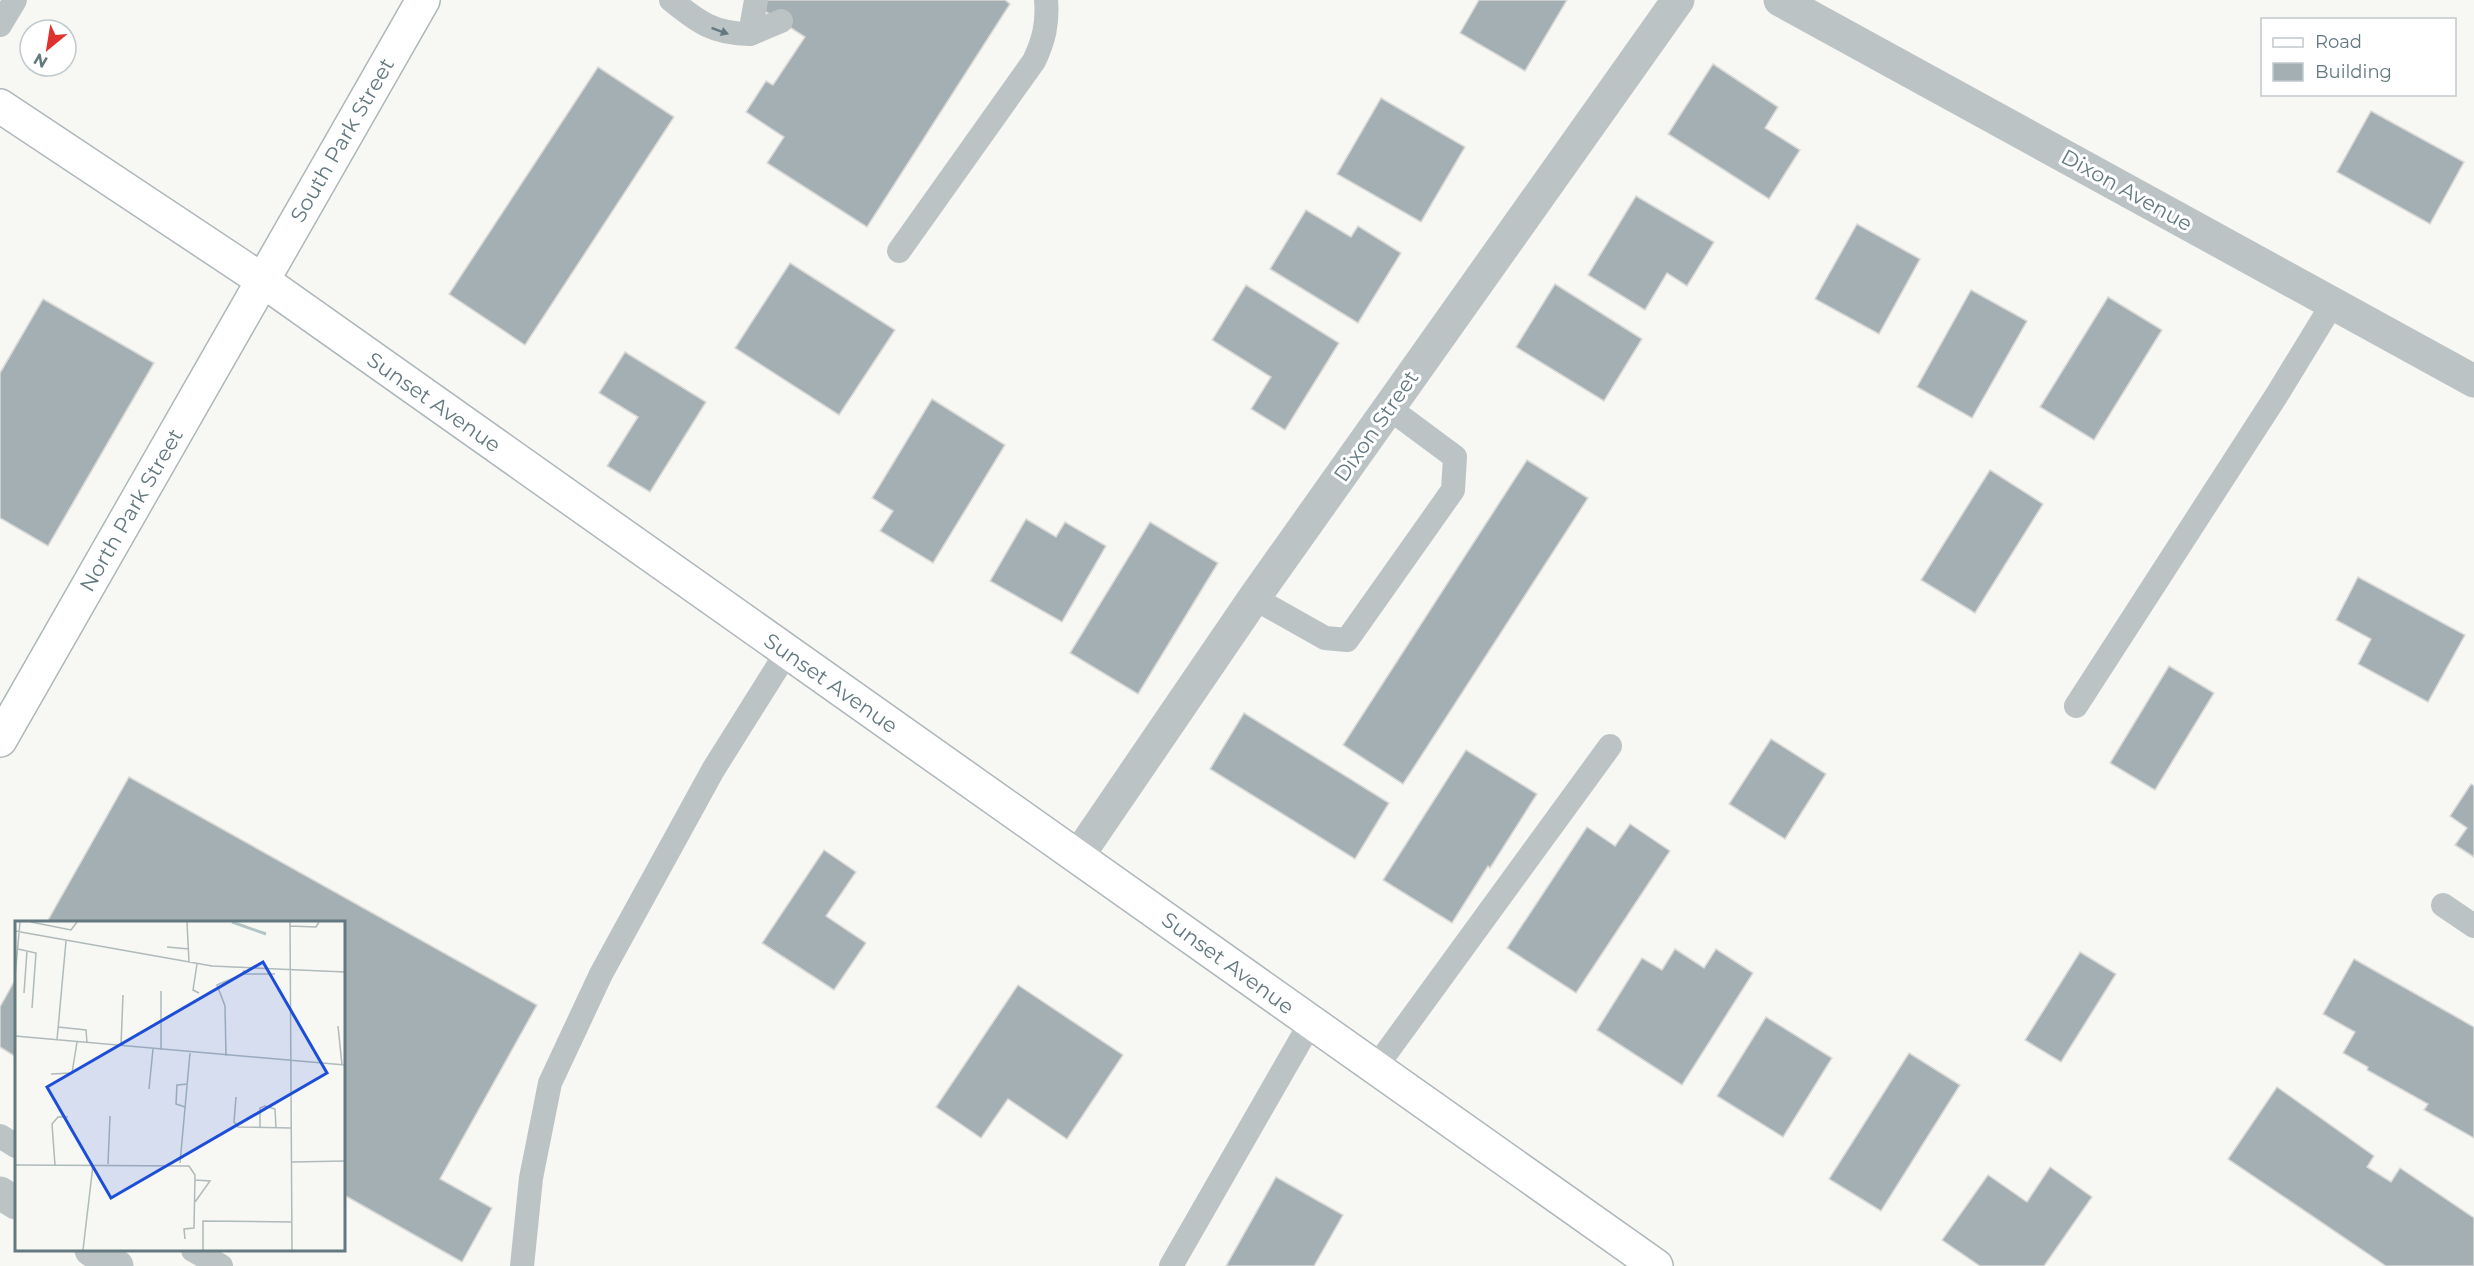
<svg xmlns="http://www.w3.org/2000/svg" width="2474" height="1266" font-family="Montserrat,sans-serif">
	<rect width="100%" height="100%" fill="#f7f7f4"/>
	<!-- building -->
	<g fill="#a3afb2" stroke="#d9d9d7" stroke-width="1.5">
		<path d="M748 0H1005L1010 4 867 227 767 163 784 137 746 112 766 81 773 85 805 37Z"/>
		<path d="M1479 0H1567L1525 71 1460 33Z"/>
		<path d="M1713 64 1778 107 1765 128 1800 150 1769 199 1668 134Z"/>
		<path d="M598 67 674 117 525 345 449 294Z"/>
		<path d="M1381 98 1465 147 1421 222 1337 174Z"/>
		<path d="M2371 111 2464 162 2430 224 2337 172Z"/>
		<path d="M1636 196 1714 242 1687 286 1667 273 1645 310 1588 275Z"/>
		<path d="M1306 210 1351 237 1358 226 1401 253 1358 323 1270 269Z"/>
		<path d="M1857 224 1920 259 1879 334 1815 299Z"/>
		<path d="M790 263 895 330 839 415 735 348Z"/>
		<path d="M1555 284 1642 339 1604 401 1516 347Z"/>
		<path d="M1246 285 1339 343 1285 430 1251 409 1271 377 1212 340Z"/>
		<path d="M1971 290 2027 321 1972 418 1917 387Z"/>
		<path d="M2108 297 2162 330 2094 440 2040 407Z"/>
		<path d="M43 299 154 363 48 546 0 518V373Z"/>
		<path d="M625 352 706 402 650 492 607 466 638 417 599 393Z"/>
		<path d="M932 399 1005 445 933 563 880 531 893 511 872 498Z"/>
		<path d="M1527 460 1588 498 1403 784 1343 745Z"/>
		<path d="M1990 470 2043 504 1975 613 1921 580Z"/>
		<path d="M1026 519 1056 537 1065 522 1106 546 1062 622 990 581Z"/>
		<path d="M1150 522 1218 563 1138 694 1070 653Z"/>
		<path d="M2358 577 2465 635 2428 702 2358 664 2371 639 2336 620Z"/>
		<path d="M2169 666 2214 693 2155 790 2110 763Z"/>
		<path d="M1244 713 1389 803 1355 859 1210 769Z"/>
		<path d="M1771 739 1826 774 1785 839 1729 804Z"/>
		<path d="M1466 750 1537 794 1490 868 1488 866 1452 923 1383 880Z"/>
		<path d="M129 777 537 1005 440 1179 492 1208 462 1262 344 1195V922H47Z"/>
		<path d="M2471 784 2474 786V857L2455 845 2467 828 2450 816Z"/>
		<path d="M1630 824 1670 851 1576 993 1507 948 1587 827 1615 846Z"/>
		<path d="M824 850 856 872 826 916 866 943 834 990 762 943Z"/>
		<path d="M1675 949 1704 968 1716 949 1753 973 1682 1085 1597 1030 1642 958 1662 970Z"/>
		<path d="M2080 952 2116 974 2061 1062 2025 1040Z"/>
		<path d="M2354 959 2474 1027V1138L2424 1110 2428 1104 2367 1070 2368 1067 2343 1053 2355 1032 2323 1014Z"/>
		<path d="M16 978V1057L0 1047V1007Z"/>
		<path d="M1018 985 1123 1055 1067 1139 1008 1099 981 1138 936 1107Z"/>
		<path d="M1766 1017 1832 1058 1783 1137 1717 1096Z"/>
		<path d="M1909 1053 1960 1085 1881 1211 1829 1179Z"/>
		<path d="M2277 1087 2374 1156 2367 1167 2391 1182 2400 1168 2474 1218V1266H2386L2228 1159Z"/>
		<path d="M2050 1167 2092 1197 2044 1266H1980L1942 1240 1988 1175 2027 1202Z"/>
		<path d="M1276 1177 1343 1215 1314 1266H1226Z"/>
	</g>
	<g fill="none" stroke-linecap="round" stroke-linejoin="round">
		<defs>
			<g id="secondary">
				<path d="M0 106 262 280 1656 1266"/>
				<path d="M0 740 423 0"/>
			</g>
		</defs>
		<!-- secondary casing -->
		<use href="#secondary" stroke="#aeb7ba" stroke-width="36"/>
		<!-- lane -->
		<g stroke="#bcc3c5" stroke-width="24">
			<path d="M671 0C698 22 714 34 750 34L756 0"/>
			<path d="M0 25 15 0"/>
			<path d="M750 34 781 21"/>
			<path d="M899 251 1034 61C1044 40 1048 23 1046 0"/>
			<path d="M1254 598 1325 638 1347 640 1453 490 1455 457 1389 408"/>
			<path d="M2076 706 2278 393 2333 303"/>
			<path d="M2443 905 2474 926"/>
			<path d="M1376 1067 1610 746"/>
			<path d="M0 1136 16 1146"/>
			<path d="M193 1250 221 1266"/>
			<path d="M522 1266 531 1178 550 1083 601 974 713 770 787 652"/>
			<path d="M1171 1266 1311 1022"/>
		</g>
		<!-- street -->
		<g stroke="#bcc3c5" stroke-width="33">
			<path d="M1780 0 2474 381"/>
			<path d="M1078 856 1254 598 1678 0"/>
			<path d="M0 1193 16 1203"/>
			<path d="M91 1250 117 1266"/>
		</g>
		<!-- secondary -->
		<use href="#secondary" stroke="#fff" stroke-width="33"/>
	</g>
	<!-- one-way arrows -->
	<defs><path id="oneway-solid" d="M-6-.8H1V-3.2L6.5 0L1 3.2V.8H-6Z" transform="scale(1.5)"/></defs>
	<use fill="#63797f" href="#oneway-solid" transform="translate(720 31) rotate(20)"/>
	<g text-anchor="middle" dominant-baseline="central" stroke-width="6" stroke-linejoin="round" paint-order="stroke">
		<!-- street labels -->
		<g font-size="21" fill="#63797f" stroke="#fff">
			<text transform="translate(342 140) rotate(-60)">South Park Street</text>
			<text transform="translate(2127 190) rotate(29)">Dixon Avenue</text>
			<text transform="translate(434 402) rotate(35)">Sunset Avenue</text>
			<text transform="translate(1376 426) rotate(-55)">Dixon Street</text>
			<text transform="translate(131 510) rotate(-60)">North Park Street</text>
			<text transform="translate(831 683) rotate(35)">Sunset Avenue</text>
			<text transform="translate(1228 963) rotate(36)">Sunset Avenue</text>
		</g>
	</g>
	<!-- overview -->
	<g transform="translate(15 921)">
		<rect width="330" height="330" fill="#f7f7f4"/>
		<path fill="none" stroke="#b3c4c5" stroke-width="3" d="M217 1 251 13"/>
		<path fill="none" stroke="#afbaba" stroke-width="1.5" d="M16 1 56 9 62 1M172 1 174 41M275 1 277 329M275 5 301 6 304 1M0 10 197 45 330 51M152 26 174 28M3 28 21 32 17 87M182 43 178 69 184 72M229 49 228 53H260M0 56 5 1M146 70V129M9 72 12 30M323 105 327 144M43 106 71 109 72 122M0 115 330 144M42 119 51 20M106 125 108 74M211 135 210 85 202 64 228 53M36 153 57 152 62 121M134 168 138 128M221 176 219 201 223 206 276 207M170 186 161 183 162 164 173 163M245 207V187L250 185 260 188 261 207M276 241 330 240M165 242 175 132M93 243 95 195M0 244 174 245 180 254 179 307 169 308 170 318M40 244 37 203 43 196H53M180 281 195 260 180 259M68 329 78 244M188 329V300L276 301"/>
		<path fill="#1d4ed8" fill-opacity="0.15" stroke="#1d4ed8" stroke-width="3" d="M248 41 312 152 96 277 32 166Z"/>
		<rect width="330" height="330" fill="none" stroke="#63797f" stroke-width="3"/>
	</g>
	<!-- legend -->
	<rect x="2261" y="18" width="195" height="78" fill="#ffffff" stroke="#c1c9cc" stroke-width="1.5"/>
	<rect x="2273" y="38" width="30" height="9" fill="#ffffff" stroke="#c1c9cc" stroke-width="1.5"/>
	<text x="2315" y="48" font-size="18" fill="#63797f">Road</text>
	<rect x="2273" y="63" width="30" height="18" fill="#a3afb2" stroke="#c1c9cc" stroke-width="1.5"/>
	<text x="2315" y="78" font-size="18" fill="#63797f">Building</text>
	<!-- north arrow -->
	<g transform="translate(48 48) rotate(210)"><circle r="28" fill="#ffffff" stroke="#c1c9cc" stroke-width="1.5"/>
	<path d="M0-4.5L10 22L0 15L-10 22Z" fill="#e0312c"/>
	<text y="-9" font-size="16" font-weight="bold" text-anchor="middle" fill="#63797f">N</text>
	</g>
</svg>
